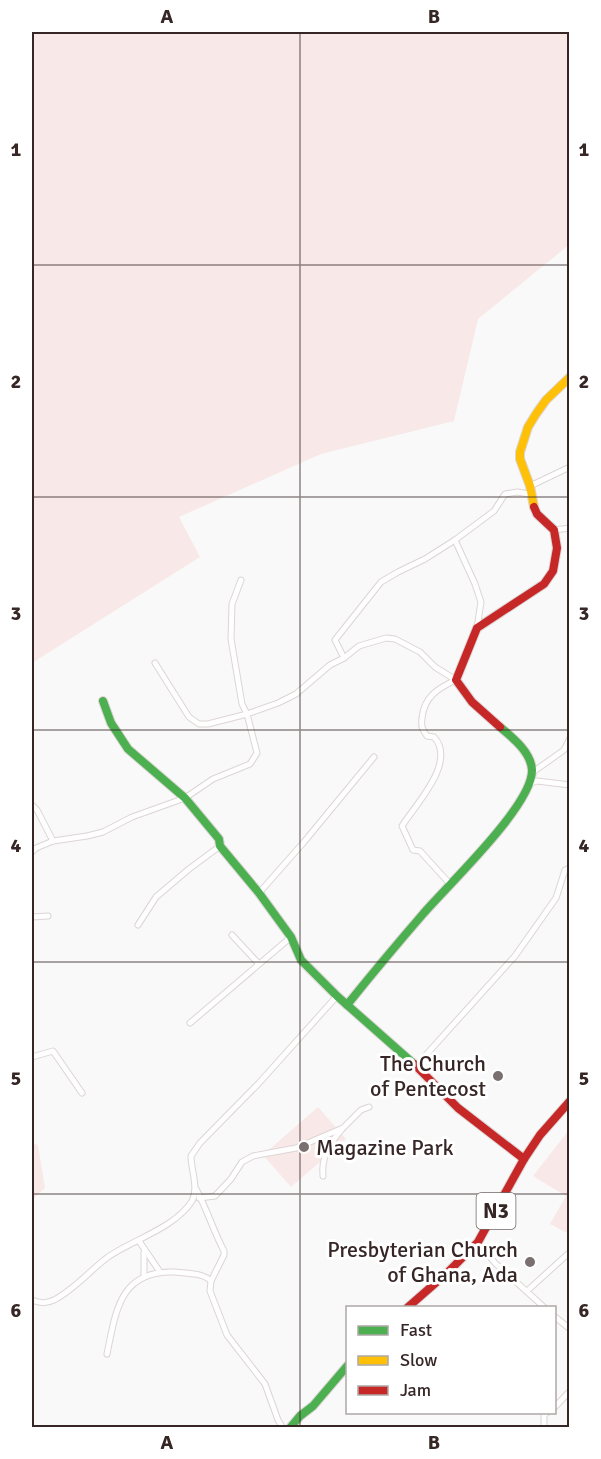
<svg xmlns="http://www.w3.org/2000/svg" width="601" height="1459" font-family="Signika,sans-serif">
	<rect width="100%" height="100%" fill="#f9f9f9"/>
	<!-- green -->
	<g fill="#f8e9e8">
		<path d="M32 32H569L570 244 478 319 454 421 321 454 179 517 200 557 32 663Z"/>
		<path d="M318 1107 346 1139 291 1187 263 1155Z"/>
		<path d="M569 1130V1129V1234L550 1224 566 1196 533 1176Z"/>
		<path d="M32 1143 38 1145 45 1188 32 1200Z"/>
	</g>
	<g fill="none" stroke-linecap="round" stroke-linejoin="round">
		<defs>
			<g id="street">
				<path d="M530 486 570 467"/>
				<path d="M554 530 570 528"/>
				<path d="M455 540 475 584 481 602 477 628"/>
				<path d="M344 658 335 640 381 582 398 572 425 559 455 540 494 511 505 494 517 492 530 494"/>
				<path d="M155 663 189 717 199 724H208L247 714 278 703 296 694 330 665 344 658 359 646 386 638 395 639 420 652 435 667 456 680"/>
				<path d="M533 772 564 750 570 738"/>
				<path d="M530 783 537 781 570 785"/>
				<path d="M32 805 37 810 53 841"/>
				<path d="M32 852 36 848 53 841 87 836 103 832 132 817 185 798 213 779 250 764 257 753 247 714 242 704 231 639 232 604 241 580"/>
				<path d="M450 884 420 851 413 850 402 826C416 804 457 762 434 737L427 736C422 729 421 726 422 718 424 697 438 688 456 680"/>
				<path d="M259 893 304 842 374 757"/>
				<path d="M32 917 48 916"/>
				<path d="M138 925 156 897 189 869 220 846"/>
				<path d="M232 935 258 963"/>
				<path d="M190 1023 291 937"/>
				<path d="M32 1057 53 1051 82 1093"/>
				<path d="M416 1066 515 956 556 898 565 870 570 868"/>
				<path d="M323 1176C321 1157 330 1143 342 1129"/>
				<path d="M196 1189C207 1209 213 1230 224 1251V1255L211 1281 210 1291 227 1335 265 1384 278 1420 283 1428"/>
				<path d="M199 1198 215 1196 231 1179 242 1162 253 1156 296 1148 343 1128 361 1110 369 1107"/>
				<path d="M139 1241 160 1272"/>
				<path d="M478 1242 495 1263 545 1308"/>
				<path d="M144 1276V1252"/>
				<path d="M527 1291 570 1252"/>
				<path d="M32 1300C40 1303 45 1304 54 1300 75 1289 89 1271 108 1257 132 1240 175 1228 192 1201 199 1188 191 1170 191 1156L200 1143 259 1083 337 996"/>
				<path d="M554 1316 570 1329"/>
				<path d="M107 1354C116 1310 120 1270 175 1272 186 1273 203 1273 211 1281"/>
				<path d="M554 1408 570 1391"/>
				<path d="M544 1428V1415L548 1412"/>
			</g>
			<g id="fast">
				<path d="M103 701 111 723 128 749 185 798 219 839 220 846 259 893 291 937 301 960 337 996 414 1064"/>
				<path d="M347 1005C372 974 397 944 423 914 447 886 533 805 532 770 531 752 512 737 500 727"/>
				<path d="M290 1428 300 1416 313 1406 348 1365"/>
			</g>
			<path id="slow" d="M534 507 530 486 520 459V452L528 427 536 414 546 400 570 377"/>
			<g id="jam">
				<path d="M500 727 472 702 456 680 477 628 544 584 553 571 557 548 554 530 537 514 534 507"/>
				<path d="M414 1064 458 1108 524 1159"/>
				<path d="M407 1308 447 1273 478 1242 524 1159 540 1135 570 1101"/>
			</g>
		</defs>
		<!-- street casing -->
		<use href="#street" stroke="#ddd5d5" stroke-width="7"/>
		<!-- fast casing -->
		<use href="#fast" stroke="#ddd5d5" stroke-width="10"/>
		<!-- slow casing -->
		<use href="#slow" stroke="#ddd5d5" stroke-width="10"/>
		<!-- jam casing -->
		<use href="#jam" stroke="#ddd5d5" stroke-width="10"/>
		<!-- street -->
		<use href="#street" stroke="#fefefe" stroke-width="5"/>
		<!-- fast -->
		<use href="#fast" stroke="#4caf50" stroke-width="8"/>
		<!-- slow -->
		<use href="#slow" stroke="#ffc107" stroke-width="8"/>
		<!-- jam -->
		<use href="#jam" stroke="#c62828" stroke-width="8"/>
	</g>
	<!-- grid -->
	<path fill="none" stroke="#362626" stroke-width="1.5" stroke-opacity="0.55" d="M300 32V1428M32 265H570M32 497H570M32 730H570M32 962H570M32 1194H570"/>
	<!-- markers -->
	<g fill="#7a7070" stroke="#fff" stroke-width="2">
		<circle cx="498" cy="1076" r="6"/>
		<circle cx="304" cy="1147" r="6"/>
		<circle cx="530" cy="1262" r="6"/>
	</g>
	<g text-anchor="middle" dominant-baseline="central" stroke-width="6" stroke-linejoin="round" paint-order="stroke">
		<!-- shield labels -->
		<rect fill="#fff" stroke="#726767" stroke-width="1.5" x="476.5" y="1193" width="39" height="36" rx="4.5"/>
		<g font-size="21" font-weight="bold" fill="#362626">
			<text x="496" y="1211">N3</text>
		</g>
		<!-- poi labels -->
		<g font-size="22" fill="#362626" stroke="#fff" text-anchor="end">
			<text x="486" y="1063">The Church<tspan x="486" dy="25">of Pentecost</tspan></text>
			<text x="316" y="1147" text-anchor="start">Magazine Park</text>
			<text x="518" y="1249">Presbyterian Church<tspan x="518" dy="25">of Ghana, Ada</tspan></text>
		</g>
	</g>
	<!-- border -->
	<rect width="601" height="1459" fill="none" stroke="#ffffff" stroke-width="66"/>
	<!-- legend -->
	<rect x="346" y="1306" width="210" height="108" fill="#ffffff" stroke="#afa8a8" stroke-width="1.5"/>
	<rect x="358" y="1326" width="30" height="9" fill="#4caf50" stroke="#afa8a8" stroke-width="1.5"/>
	<text x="400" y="1336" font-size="18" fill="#362626">Fast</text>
	<rect x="358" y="1356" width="30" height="9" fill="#ffc107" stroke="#afa8a8" stroke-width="1.5"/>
	<text x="400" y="1366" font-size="18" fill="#362626">Slow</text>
	<rect x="358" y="1386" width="30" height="9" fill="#c62828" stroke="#afa8a8" stroke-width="1.5"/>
	<text x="400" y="1396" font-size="18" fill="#362626">Jam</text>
	<rect x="33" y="33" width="535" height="1393" fill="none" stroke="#362626" stroke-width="2"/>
	<g font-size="20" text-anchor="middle" font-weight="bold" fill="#362626">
		<text x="167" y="23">A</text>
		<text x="434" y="23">B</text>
		<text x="16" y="156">1</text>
		<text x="584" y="156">1</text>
		<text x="16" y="388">2</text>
		<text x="584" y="388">2</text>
		<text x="16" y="620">3</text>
		<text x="584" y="620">3</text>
		<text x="16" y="852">4</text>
		<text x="584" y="852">4</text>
		<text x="16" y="1085">5</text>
		<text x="584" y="1085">5</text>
		<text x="16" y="1317">6</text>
		<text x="584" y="1317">6</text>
		<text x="167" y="1449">A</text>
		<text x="434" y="1449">B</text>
	</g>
</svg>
